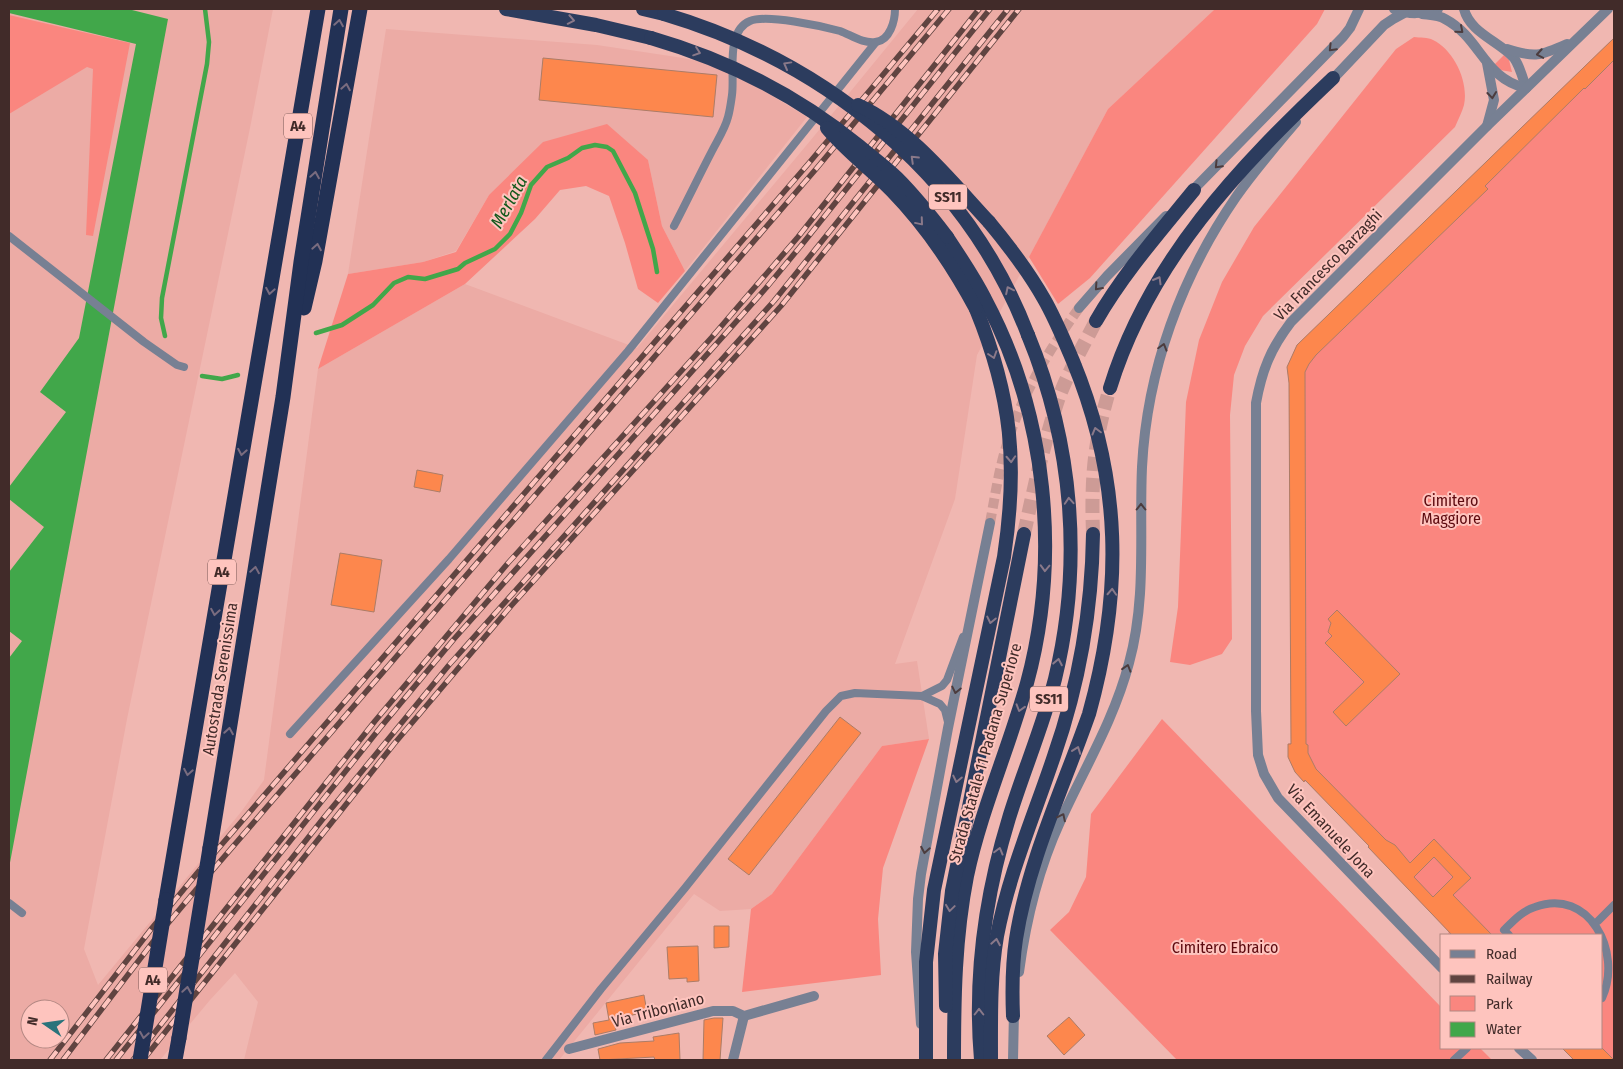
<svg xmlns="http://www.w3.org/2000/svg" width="1623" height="1069" font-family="'Fira Sans Condensed',sans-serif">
	<rect width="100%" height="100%" fill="#f0b7b1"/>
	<!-- built -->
	<g fill="#ecaba5" fill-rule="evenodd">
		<path d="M9 9H273L250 128 127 719 84 949 98 985 241 812 264 780 318 369 465 284 637 348 810 141 918 9H1215L1108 109 977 355 955 499 895 664 917 661 929 739 882 746 772 894 751 909 720 911 694 894 559 1060H244L258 1002 235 973 210 1000 160 1060H9ZM30 1009H60V1039H30Z"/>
		<path d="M386 29 597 45 683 58 723 66 807 117 685 271 662 226 648 160 489 195 456 251 423 262 348 274Z"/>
	</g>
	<!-- green -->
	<g fill="#fa867f">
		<path d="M1215 9H1325L1317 24 1090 278 1058 304 1029 257 1108 109Z"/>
		<path d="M9 15 130 43 93 236 86 235 93 69 87 67 9 114Z"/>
		<path d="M1414 37C1420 38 1428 37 1433 40 1454 50 1469 82 1464 105 1462 112 1458 120 1455 127L1263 316 1245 346 1234 375 1230 415 1232 639 1222 654 1190 665 1170 662 1178 607 1186 402 1199 340 1222 282 1254 227 1396 49Z"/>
		<path d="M1614 38V1060H1571L1572 1058 1562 1048H1602V935H1450L1448 933 1449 932 1368 847 1369 845 1306 781 1304 782C1292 769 1288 761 1288 744L1291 743 1289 383 1287 367 1297 345Z"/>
		<path d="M1504 55 1509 60 1512 72 1500 70 1495 64Z"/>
		<path d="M607 124 648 160 662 226 685 271 658 303 638 289 625 243 609 196 586 186 560 190 535 219 465 284 318 369 348 274 423 262 456 252 489 195 543 142Z"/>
		<path d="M1162 719 1442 1008V1048H1480L1492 1060H1177L1050 930 1069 912 1086 877 1091 814Z"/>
		<path d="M929 739 883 868 878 919 881 975 742 992 751 909 772 894 882 746Z"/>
	</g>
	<!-- water -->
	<path fill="#41a74a" d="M9 9H128L168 19 9 868V658L22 641 9 631V572L44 527 9 499V487L66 412 40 392 79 338 136 44 9 13Z"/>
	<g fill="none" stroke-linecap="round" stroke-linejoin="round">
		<!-- stream -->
		<g stroke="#41a74a" stroke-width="4.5">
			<path d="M316 333 342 325 373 305 394 283 408 277 425 279 458 269 465 263 495 249 510 234 521 213 531 185 547 167 568 158 582 148 595 145 607 147 613 151 635 193 653 249 657 272"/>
			<path d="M165 336 161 318 162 298 207 64 209 42 205 9"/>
			<path d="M202 376 222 379 238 375"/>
		</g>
	</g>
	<!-- building -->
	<g fill="#fd874d" stroke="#ac7c67" fill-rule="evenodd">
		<path d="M1614 38V60L1585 89 1584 88 1485 186 1488 189 1316 355 1309 364 1305 372 1306 744 1308 745V753L1316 769 1386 840 1395 845 1410 863 1434 839 1471 878 1453 895 1492 935H1452L1368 847 1369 846 1305 780 1304 782 1295 772 1288 757V744H1291L1289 383 1287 367 1297 345ZM1434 857 1453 877 1433 897 1414 877Z"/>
		<path d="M543 58 717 75 713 117 539 100Z"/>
		<path d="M417 470 443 475 440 492 414 487Z"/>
		<path d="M340 553 382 560 374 612 331 605Z"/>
		<path d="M1337 610 1400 674 1346 726 1333 712 1364 682 1325 643 1332 636 1328 632 1331 623 1328 619Z"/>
		<path d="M840 717 861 733 749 875 728 859Z"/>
		<path d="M714 926H729V947L714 948Z"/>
		<path d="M698 946 699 981 687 982V978L669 979 667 947Z"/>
		<path d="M644 995 647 1012 613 1019 616 1030 595 1035 593 1023 609 1020 606 1003Z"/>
		<path d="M1069 1017 1085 1035 1064 1055 1047 1036Z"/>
		<path d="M714 1018H723L720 1060H703L704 1020Z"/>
		<path d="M679 1033 680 1060H655L654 1057 600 1060 598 1049 620 1043 654 1041 653 1037Z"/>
		<path d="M1562 1048H1602L1614 1060H1574Z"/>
	</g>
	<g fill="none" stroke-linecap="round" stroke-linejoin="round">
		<!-- tertiary-tunnel -->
		<path stroke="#cd9b96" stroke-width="10" stroke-dasharray="10 5" stroke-linecap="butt" d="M990 523C995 496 999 469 1007 444 1022 394 1049 350 1079 308"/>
		<!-- trunk-tunnel -->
		<g stroke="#cd9b96" stroke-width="14" stroke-dasharray="14 7" stroke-linecap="butt">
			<path d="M1024 534C1034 488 1044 442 1059 397 1069 371 1083 346 1096 321"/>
			<path d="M1093 534C1091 479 1094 440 1110 388"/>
		</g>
		<!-- service -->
		<g stroke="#778093" stroke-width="8">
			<path d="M674 226C687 201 699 176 712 151 717 141 725 129 728 117 730 110 731 102 732 95 735 74 725 31 750 21 767 14 821 26 840 31 851 35 863 44 876 42 890 40 895 21 895 9"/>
			<path d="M9 236 144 342 177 365 184 367"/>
			<path d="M922 696 942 686 947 680 963 637"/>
			<path d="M290 734 449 559 628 351 876 42"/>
			<path d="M9 903 22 913"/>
			<path d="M1598 921 1614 905"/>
			<path d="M1509 935 1504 930C1513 921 1522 911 1535 907 1589 887 1623 952 1602 998"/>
			<path d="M546 1060 601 989 685 888 826 711 841 696 855 693 922 696 940 704 945 710 948 722"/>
			<path d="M1454 1060 1467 1048"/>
		</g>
		<!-- minor -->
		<g stroke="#778093" stroke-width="10">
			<path d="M569 1049 713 1011H733L744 1016 814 996"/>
			<path d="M733 1060 744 1016"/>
		</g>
		<!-- tertiary -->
		<g stroke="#778093" stroke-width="10">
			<path d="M1394 9C1410 15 1422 14 1438 9"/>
			<path d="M1464 9C1470 33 1499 41 1514 58 1520 66 1523 79 1526 88"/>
			<path d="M1422 14C1430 15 1439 15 1445 19 1481 38 1483 78 1526 88"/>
			<path d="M1507 49C1535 58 1540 56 1567 44"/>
			<path d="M1487 63 1494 100 1487 126"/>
			<path d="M1330 82 1384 25 1393 19 1404 13"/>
			<path d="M1189 194 1343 37 1350 28 1359 9"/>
			<path d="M1079 308 1107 276 1166 216"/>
			<path d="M1442 968 1278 798 1264 774 1258 755 1256 711V403C1262 370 1271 348 1291 322L1487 126 1608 9"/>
			<path d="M1019 972C1026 920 1038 870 1060 822 1084 769 1114 720 1129 663 1147 598 1139 532 1142 467 1147 370 1181 277 1236 197 1254 171 1275 147 1296 122"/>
			<path d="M921 1024 916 952 918 899 921 874 948 728 990 523"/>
			<path d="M1519 1048 1532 1060"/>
			<path d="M1013 1060 1014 1011"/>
		</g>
		<!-- trunk -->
		<g stroke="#2c3c5e" stroke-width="14">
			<path d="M506 9 596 25 651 38"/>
			<path d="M643 9 664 14"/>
			<path d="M989 222C1009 246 1028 271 1044 299 1055 318 1064 340 1073 361 1122 480 1123 592 1089 714 1063 788 1028 862 1016 939 1012 965 1012 990 1013 1016"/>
			<path d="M947 237C960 257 974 277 985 299 1047 415 1061 557 1027 683 1009 748 981 810 967 876 955 937 954 998 954 1060"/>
			<path d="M1096 321C1123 274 1159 233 1194 190"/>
			<path d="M1110 388C1149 261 1239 167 1333 78"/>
			<path d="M946 1006 945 954 952 891 1024 534"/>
			<path d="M926 1060V962L934 890 1004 557C1018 464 1012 397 976 309"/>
			<path d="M981 1060C974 979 985 896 1009 818 1023 772 1043 726 1055 679 1083 564 1073 444 1028 335"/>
			<path d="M991 1060C991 1019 990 977 997 936 1009 873 1034 816 1054 756 1079 684 1092 610 1093 534"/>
		</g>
		<!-- motorway -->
		<g stroke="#223155" stroke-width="15">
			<path d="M304 308 315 261 360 9"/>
			<path d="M210 848 283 397 301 262 341 9"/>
			<path d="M166 900 318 9"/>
			<path d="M175 1060 179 1038"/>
		</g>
		<defs>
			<g id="rail">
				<path d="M50 1060 152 928 198 872 809 163 938 9"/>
				<path d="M63 1060 159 934 205 879 816 169 949 9"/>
				<path d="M106 1060 375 721 508 563 712 337 798 237 979 9"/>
				<path d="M116 1060 380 728 454 639 766 288 804 242 990 9"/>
				<path d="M133 1060 322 820 449 665 774 301 1008 9"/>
				<path d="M143 1060 394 744 511 606 781 306 1019 9"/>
			</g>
		</defs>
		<!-- rail casing -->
		<use href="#rail" stroke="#604441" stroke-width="5.5"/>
		<!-- rail -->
		<use href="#rail" stroke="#fec4be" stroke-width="4" stroke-dasharray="11" stroke-linecap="butt"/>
		<!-- trunk-bridge -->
		<g stroke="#2c3c5e" stroke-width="14">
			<path d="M664 14C826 62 967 175 1028 335"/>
			<path d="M651 38C727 60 797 95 859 146 872 157 886 167 897 178 915 196 931 216 947 237"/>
			<path d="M858 105C910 129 950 180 989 222"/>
			<path d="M827 128C847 152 871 169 892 191 927 227 953 266 976 309"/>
		</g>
		<!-- motorway-bridge -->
		<g stroke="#223155" stroke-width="15">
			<path d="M179 1038 210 848"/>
			<path d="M140 1060 166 900"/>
		</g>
	</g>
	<!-- one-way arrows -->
	<defs><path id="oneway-chevron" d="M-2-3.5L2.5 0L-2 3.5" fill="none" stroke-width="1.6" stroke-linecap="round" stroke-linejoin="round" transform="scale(1.25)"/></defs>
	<g stroke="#8a7989">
		<use href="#oneway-chevron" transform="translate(571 20) rotate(11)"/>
		<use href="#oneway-chevron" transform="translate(697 52) rotate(19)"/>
		<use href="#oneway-chevron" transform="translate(787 65) rotate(-151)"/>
		<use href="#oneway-chevron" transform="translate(914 159) rotate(-136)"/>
		<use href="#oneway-chevron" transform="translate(920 222) rotate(50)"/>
		<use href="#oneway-chevron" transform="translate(1158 280) rotate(-60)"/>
		<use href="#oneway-chevron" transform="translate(1009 290) rotate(-116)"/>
		<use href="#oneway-chevron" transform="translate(993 355) rotate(72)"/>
		<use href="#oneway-chevron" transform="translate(1096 431) rotate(-105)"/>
		<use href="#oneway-chevron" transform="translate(1011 459) rotate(87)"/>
		<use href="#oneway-chevron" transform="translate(1069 501) rotate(-94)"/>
		<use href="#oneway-chevron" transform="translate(1045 568) rotate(92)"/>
		<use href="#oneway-chevron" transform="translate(1112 592) rotate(-87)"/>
		<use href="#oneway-chevron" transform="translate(991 620) rotate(102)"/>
		<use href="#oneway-chevron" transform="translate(1058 662) rotate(-79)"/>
		<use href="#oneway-chevron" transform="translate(1020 708) rotate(107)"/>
		<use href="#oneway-chevron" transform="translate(1077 750) rotate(-70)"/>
		<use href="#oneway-chevron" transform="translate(957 779) rotate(102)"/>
		<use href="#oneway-chevron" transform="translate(999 851) rotate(-75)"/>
		<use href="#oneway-chevron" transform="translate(950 908) rotate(98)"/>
		<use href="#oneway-chevron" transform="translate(996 942) rotate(-80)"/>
		<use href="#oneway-chevron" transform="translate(979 1012) rotate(-90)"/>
	</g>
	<g stroke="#7a6c7f">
		<use href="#oneway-chevron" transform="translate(339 23) rotate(-81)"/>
		<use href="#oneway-chevron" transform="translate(346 87) rotate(-80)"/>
		<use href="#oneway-chevron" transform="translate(315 175) rotate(-81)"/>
		<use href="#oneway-chevron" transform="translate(317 247) rotate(-80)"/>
		<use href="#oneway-chevron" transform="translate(270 291) rotate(100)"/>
		<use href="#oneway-chevron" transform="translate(242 452) rotate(100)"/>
		<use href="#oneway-chevron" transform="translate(255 570) rotate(-81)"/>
		<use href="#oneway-chevron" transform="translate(215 612) rotate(100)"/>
		<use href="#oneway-chevron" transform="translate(229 731) rotate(-81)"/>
		<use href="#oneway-chevron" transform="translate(188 772) rotate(100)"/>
		<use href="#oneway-chevron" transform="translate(187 990) rotate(-81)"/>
		<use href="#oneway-chevron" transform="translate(144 1035) rotate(99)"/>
	</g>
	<g stroke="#4c3c3e">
		<use href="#oneway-chevron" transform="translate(1460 30) rotate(41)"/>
		<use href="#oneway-chevron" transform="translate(1332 48) rotate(134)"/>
		<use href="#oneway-chevron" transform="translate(1540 54) rotate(170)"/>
		<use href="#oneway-chevron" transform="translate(1492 95) rotate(84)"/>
		<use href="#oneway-chevron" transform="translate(1218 165) rotate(134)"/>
		<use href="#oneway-chevron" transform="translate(1098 287) rotate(132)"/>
		<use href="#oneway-chevron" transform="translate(1163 347) rotate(-74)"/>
		<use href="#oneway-chevron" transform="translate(1141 507) rotate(-90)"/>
		<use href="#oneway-chevron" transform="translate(1127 668) rotate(-73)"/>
		<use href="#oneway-chevron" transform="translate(956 690) rotate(102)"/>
		<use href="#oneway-chevron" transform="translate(1062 817) rotate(-64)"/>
		<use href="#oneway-chevron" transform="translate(925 850) rotate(100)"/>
	</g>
	<g text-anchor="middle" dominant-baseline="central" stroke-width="4" stroke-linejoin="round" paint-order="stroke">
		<!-- shield labels -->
		<g fill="#fec4be" stroke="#7a5956" stroke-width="1">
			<rect x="284" y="113.5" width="28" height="25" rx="4"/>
			<rect x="929" y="184.5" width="38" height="25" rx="4"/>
			<rect x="208" y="559.5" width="28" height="25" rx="4"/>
			<rect x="1030" y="686.5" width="38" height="25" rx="4"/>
			<rect x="139" y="967.5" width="28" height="25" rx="4"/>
		</g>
		<g font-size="15" font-weight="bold" fill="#412b29">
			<text x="298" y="126">A4</text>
			<text x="948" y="197">SS11</text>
			<text x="222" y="572">A4</text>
			<text x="1049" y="699">SS11</text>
			<text x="153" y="980">A4</text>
		</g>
		<!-- street labels -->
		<g font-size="16" fill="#412b29" stroke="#fec4be">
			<text transform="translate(1328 265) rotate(-46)">Via Francesco Barzaghi</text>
			<text transform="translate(220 679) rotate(-81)">Autostrada Serenissima</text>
			<text transform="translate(985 753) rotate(-74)">Strada Statale 11 Padana Superiore</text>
			<text transform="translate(1331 831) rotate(47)">Via Emanuele Jona</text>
			<text transform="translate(658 1010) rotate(-15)">Via Triboniano</text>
		</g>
		<!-- park labels -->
		<g font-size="16" fill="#5d0a0f" stroke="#fec4be">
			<text x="1451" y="500">Cimitero<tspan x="1451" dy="18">Maggiore</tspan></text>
			<text x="1225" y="947">Cimitero Ebraico</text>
		</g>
		<!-- water labels -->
		<g font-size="18" font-style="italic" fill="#12581b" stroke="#fec4be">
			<text transform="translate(509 202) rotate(-61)">Merlata</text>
		</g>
	</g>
	<!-- border -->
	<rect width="1623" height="1069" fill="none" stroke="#412b29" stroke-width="20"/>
	<!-- legend -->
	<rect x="1440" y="934" width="162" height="115" fill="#fec4be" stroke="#b28782"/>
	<rect x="1450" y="950" width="25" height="8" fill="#778093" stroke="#b28782"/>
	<text x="1486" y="959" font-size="15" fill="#412b29">Road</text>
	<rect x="1450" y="975" width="25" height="8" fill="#604441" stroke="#b28782"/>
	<text x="1486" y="984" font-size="15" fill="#412b29">Railway</text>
	<rect x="1450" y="996" width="25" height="15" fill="#fa867f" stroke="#b28782"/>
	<text x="1486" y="1009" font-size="15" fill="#412b29">Park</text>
	<rect x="1450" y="1022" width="25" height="15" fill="#41a74a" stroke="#b28782"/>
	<text x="1486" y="1034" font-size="15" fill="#412b29">Water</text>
	<!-- north arrow -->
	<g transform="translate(45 1024) rotate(283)"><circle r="24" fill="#fec4be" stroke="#b28782"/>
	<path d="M0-4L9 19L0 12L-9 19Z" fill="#2a737b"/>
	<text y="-8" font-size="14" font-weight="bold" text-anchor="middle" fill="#412b29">N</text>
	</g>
</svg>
